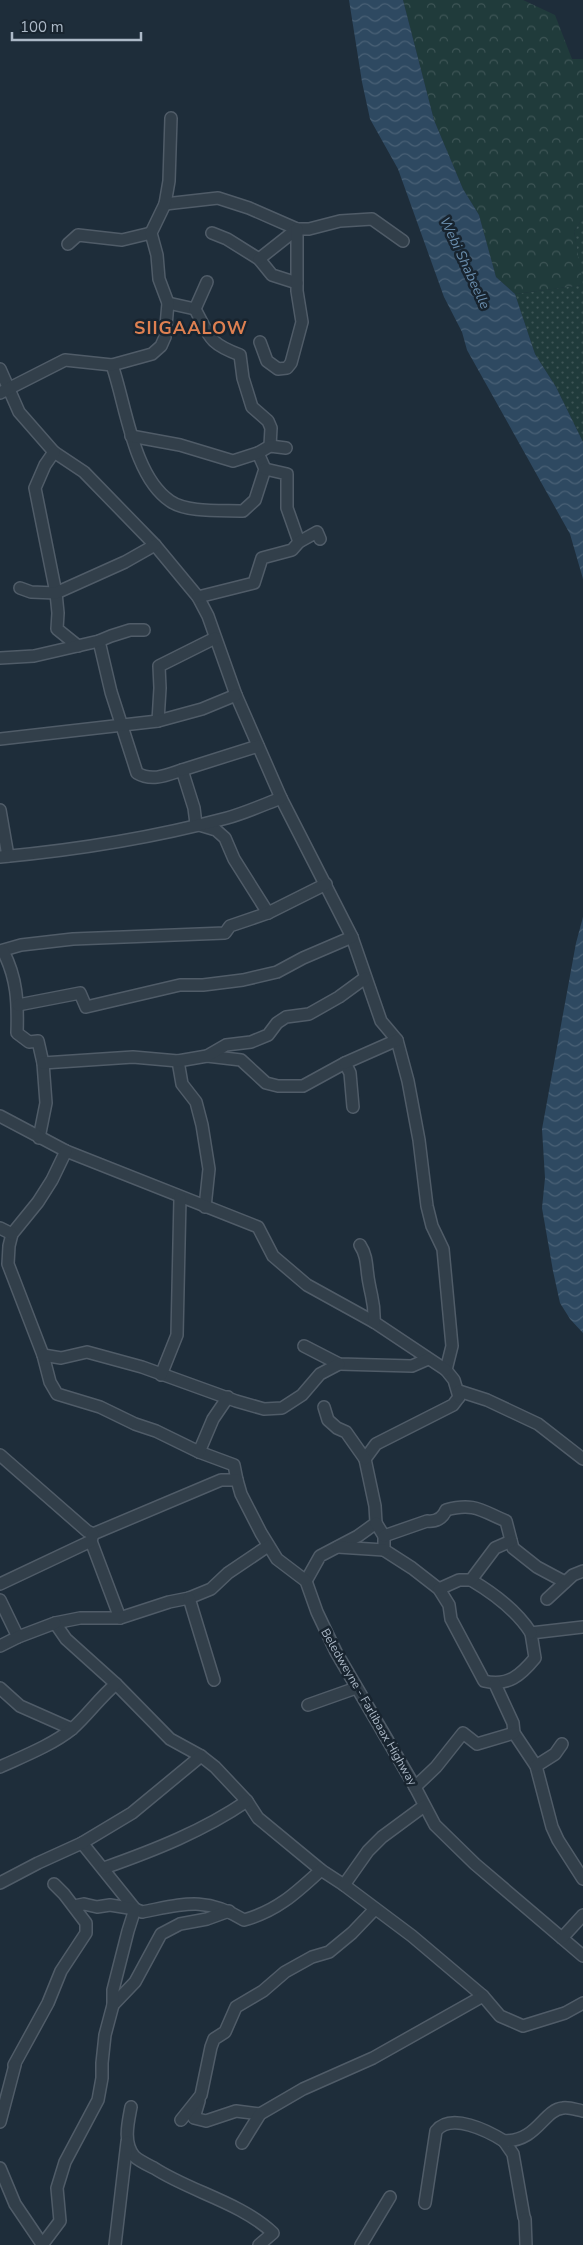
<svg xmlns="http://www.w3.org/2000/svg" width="583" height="2245" font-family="'Nunito Sans',sans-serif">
	<defs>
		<pattern id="grass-dots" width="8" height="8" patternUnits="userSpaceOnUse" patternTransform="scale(1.25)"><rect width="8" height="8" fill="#203b3b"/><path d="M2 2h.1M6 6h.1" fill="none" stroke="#3e5556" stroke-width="1.8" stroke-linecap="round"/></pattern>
		<pattern id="forest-crowns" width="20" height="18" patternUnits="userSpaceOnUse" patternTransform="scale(1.25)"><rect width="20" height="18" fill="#203b3b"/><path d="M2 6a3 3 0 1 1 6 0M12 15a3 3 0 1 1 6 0" fill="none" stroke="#3e5556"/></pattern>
		<pattern id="water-waves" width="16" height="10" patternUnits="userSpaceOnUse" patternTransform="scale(1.25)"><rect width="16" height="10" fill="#2e4961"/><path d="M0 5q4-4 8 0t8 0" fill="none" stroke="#4a6176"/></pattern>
	</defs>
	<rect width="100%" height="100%" fill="#1e2d3a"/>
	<!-- grass -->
	<path fill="url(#grass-dots)" d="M583 218V442L556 387 535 354 515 294 582 285 574 231Z"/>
	<!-- forest -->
	<path fill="url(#forest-crowns)" d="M403 0H523L555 15 572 59H583V218L574 231 583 285 515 294 496 277 479 215 463 189 434 120Z"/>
	<!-- water -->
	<g fill="url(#water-waves)">
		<path d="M349 0H403L434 120 463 189 479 215 496 277 515 294 535 354 556 387 583 442V579L570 534 467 350 462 332 444 297 398 169 370 119 362 82Z"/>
		<path d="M583 917V1333L570 1319 560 1303 553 1271 542 1208 545 1178 542 1129 576 943Z"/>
	</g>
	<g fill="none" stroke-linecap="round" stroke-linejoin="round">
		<defs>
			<g id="minor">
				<path d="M165 204 218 198 249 208 297 229H309L340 221 372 219 403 241"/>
				<path d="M212 233 227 239 259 259 272 275 297 283"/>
				<path d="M68 244 78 235 122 240 151 233"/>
				<path d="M259 259 297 229"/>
				<path d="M168 303 195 309"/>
				<path d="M195 309C210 337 208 343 240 355L243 378 252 407 268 421 271 428 270 446"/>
				<path d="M195 309 207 282"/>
				<path d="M260 342 267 361 278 369 287 368 291 363 302 322 297 291V229"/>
				<path d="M112 365C126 405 133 476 170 501 187 513 223 510 243 511L255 500 265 469 258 453"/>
				<path d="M0 369 19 412 54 452 84 472 155 545 198 597 208 616 236 695 281 798 352 937 381 1021 397 1040 408 1081 419 1140 427 1206 432 1226 443 1249 452 1346 446 1370 454 1380 459 1397 453 1405 376 1444 365 1459 375 1506 376 1523 358 1536 320 1556 306 1581"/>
				<path d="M0 393 65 360 112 365 152 354 161 346 165 337 168 303 159 279 157 255 151 233 165 204 169 181 171 118"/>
				<path d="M131 436 180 445 233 461 258 453 270 446 286 448"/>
				<path d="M54 452 45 465 35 488 56 593 58 613 57 629 78 646"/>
				<path d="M265 469 287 474V508L299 542"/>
				<path d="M20 588 31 592 56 593 125 562 155 545"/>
				<path d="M198 597 254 583 262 558 292 550 299 542 317 532 320 539"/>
				<path d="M99 641 111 692 137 773C152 782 167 775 182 770L194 808 196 824 216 830 225 838 234 859 268 913"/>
				<path d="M0 658 34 656 99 641 111 636 130 630H144"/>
				<path d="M158 721 160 688 159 666 215 638"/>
				<path d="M0 739 158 721 202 709 236 695"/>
				<path d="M182 770 258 746"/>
				<path d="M0 810 8 856"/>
				<path d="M0 857C76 850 152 838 227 818 245 813 263 805 281 798"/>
				<path d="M0 951 21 945 73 939 225 933 230 926 268 913 326 884"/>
				<path d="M3 951C17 978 18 1002 17 1033L29 1042 38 1041 43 1063 46 1103 39 1138"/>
				<path d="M18 1005 80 993 86 1007 180 985H203L243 980 277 972 303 958 352 937"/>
				<path d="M207 1056 241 1060 266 1083 278 1086H303L345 1063 350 1073 353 1107"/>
				<path d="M178 1061 182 1084 196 1102 202 1125 209 1169 205 1207"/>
				<path d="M43 1063 133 1057 178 1061 207 1056 226 1045 251 1042 268 1035 277 1023 286 1017 309 1014 339 997 365 978"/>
				<path d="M345 1063 397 1040"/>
				<path d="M0 1116 66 1151 258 1227 273 1256 307 1285 374 1322 446 1370"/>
				<path d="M66 1151 52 1180 38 1202 12 1234 9 1246 8 1264 43 1355 50 1382 57 1394 100 1407 135 1424 156 1431 199 1452 234 1465 237 1480"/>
				<path d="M0 1228 12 1234"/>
				<path d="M360 1245C368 1257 366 1269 369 1283 372 1300 375 1304 374 1322"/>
				<path d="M304 1346 339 1364 412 1366 428 1359"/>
				<path d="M43 1355 61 1358 87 1352 142 1367 236 1401 264 1409 282 1408 302 1395 320 1374 339 1364"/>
				<path d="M161 1375 177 1335 180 1198"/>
				<path d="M459 1397V1391L487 1400 538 1424 583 1459"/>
				<path d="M324 1407 328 1420 337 1428 346 1432 365 1459"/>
				<path d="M199 1452 213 1419 228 1397"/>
				<path d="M0 1455 87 1531 93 1534 221 1480H237L241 1494 261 1533 277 1559 306 1581 317 1612 336 1652 415 1787 435 1825 475 1864 583 1956"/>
				<path d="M376 1523 384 1536V1550L412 1568 439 1589 449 1605 451 1619 484 1681C508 1687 521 1675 535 1658L531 1633 583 1627"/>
				<path d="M384 1536 427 1521C436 1522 443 1518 446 1510 474 1502 482 1511 506 1521L513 1548 537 1567 565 1582"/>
				<path d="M91 1541 120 1618"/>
				<path d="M268 1546 228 1573 211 1589 189 1598 169 1602 120 1618H80L55 1623 66 1639 116 1684 170 1739 201 1756 215 1767 247 1801 258 1818 321 1870 344 1885 412 1936 483 1996"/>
				<path d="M338 1547 384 1550"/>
				<path d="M471 1580C493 1593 517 1611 531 1633"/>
				<path d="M0 1584 91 1541 93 1534"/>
				<path d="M439 1589 459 1580H471L495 1548 511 1541"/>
				<path d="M189 1598 214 1680"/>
				<path d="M547 1599 573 1575 583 1571"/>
				<path d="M0 1600 18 1637"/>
				<path d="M0 1646 18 1637 55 1623"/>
				<path d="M495 1684 513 1723 514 1733 536 1766 552 1827 558 1840 583 1879"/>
				<path d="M0 1688 20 1706 72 1729"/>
				<path d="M308 1705 356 1688"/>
				<path d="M536 1766 555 1754 562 1744"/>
				<path d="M0 1767C24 1756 52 1745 72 1729 88 1715 100 1697 116 1684"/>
				<path d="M415 1787 436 1767 463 1733 477 1744 514 1733"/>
				<path d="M82 1843 135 1909 142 1912C184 1904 205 1896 244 1920 277 1911 296 1893 321 1870"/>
				<path d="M104 1868C155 1850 203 1831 247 1801"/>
				<path d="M0 1883 38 1863 82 1843 132 1813 201 1756"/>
				<path d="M344 1885 368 1851 382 1837 424 1806"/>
				<path d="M562 1938 583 1915"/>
				<path d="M113 2005 135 1982 161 1934 180 1924 207 1919 229 1911"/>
				<path d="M14 2065 48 2003 61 1971 86 1933V1923L64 1894 54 1884"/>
				<path d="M199 2101 194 2118 206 2121 236 2111 260 2114"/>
				<path d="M131 2107C128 2123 123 2142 134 2156 139 2161 148 2165 154 2168 191 2192 240 2202 273 2233L259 2245"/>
				<path d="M181 2120 201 2095 211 2047 214 2039 225 2032 236 2007 263 1991 285 1972 312 1957 329 1952 352 1933 375 1909"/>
				<path d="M0 2122 15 2065"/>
				<path d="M242 2143 260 2114 303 2089 373 2058 483 1996 500 2016 523 2026 565 2013 583 2003"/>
				<path d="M0 2168 15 2204 42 2244"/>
				<path d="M425 2203 436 2131C451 2112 488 2131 504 2141"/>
				<path d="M524 2217 513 2154 504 2141C538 2141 543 2110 563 2108 569 2107 577 2110 583 2111"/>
				<path d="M525 2219 526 2245"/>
				<path d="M42 2245 60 2221 57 2188 65 2162 98 2100 102 2078V2063L105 2035 113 2005V1990L128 1931 135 1909 110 1905 97 1907 84 1904 74 1906"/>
				<path d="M115 2245 127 2142"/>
				<path d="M361 2245 390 2197"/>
			</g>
		</defs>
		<!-- minor casing -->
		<use href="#minor" stroke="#505c68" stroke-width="14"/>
		<!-- minor -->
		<use href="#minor" stroke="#323f4a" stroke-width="11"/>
	</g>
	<g text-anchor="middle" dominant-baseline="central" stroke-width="5" stroke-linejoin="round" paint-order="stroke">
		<!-- street labels -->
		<g font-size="12" fill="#acb9c7" stroke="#18242f">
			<text transform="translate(369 1707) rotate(60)">Beledweyne - Farlibaax Highway</text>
		</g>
		<!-- water labels -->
		<g font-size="14" font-style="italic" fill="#6a8eae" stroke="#18242f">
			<text transform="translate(465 263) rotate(65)">Webi Shabeelle</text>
		</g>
		<!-- district labels -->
		<g font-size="18" font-weight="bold" letter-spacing="1" fill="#de8051" stroke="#18242f">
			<text x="191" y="328">SIIGAALOW</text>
		</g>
	</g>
	<!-- scale -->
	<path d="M12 32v8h129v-8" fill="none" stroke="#acb9c7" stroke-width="2.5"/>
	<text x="20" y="32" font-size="15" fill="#acb9c7" stroke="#18242f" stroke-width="4" paint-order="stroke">100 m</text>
</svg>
